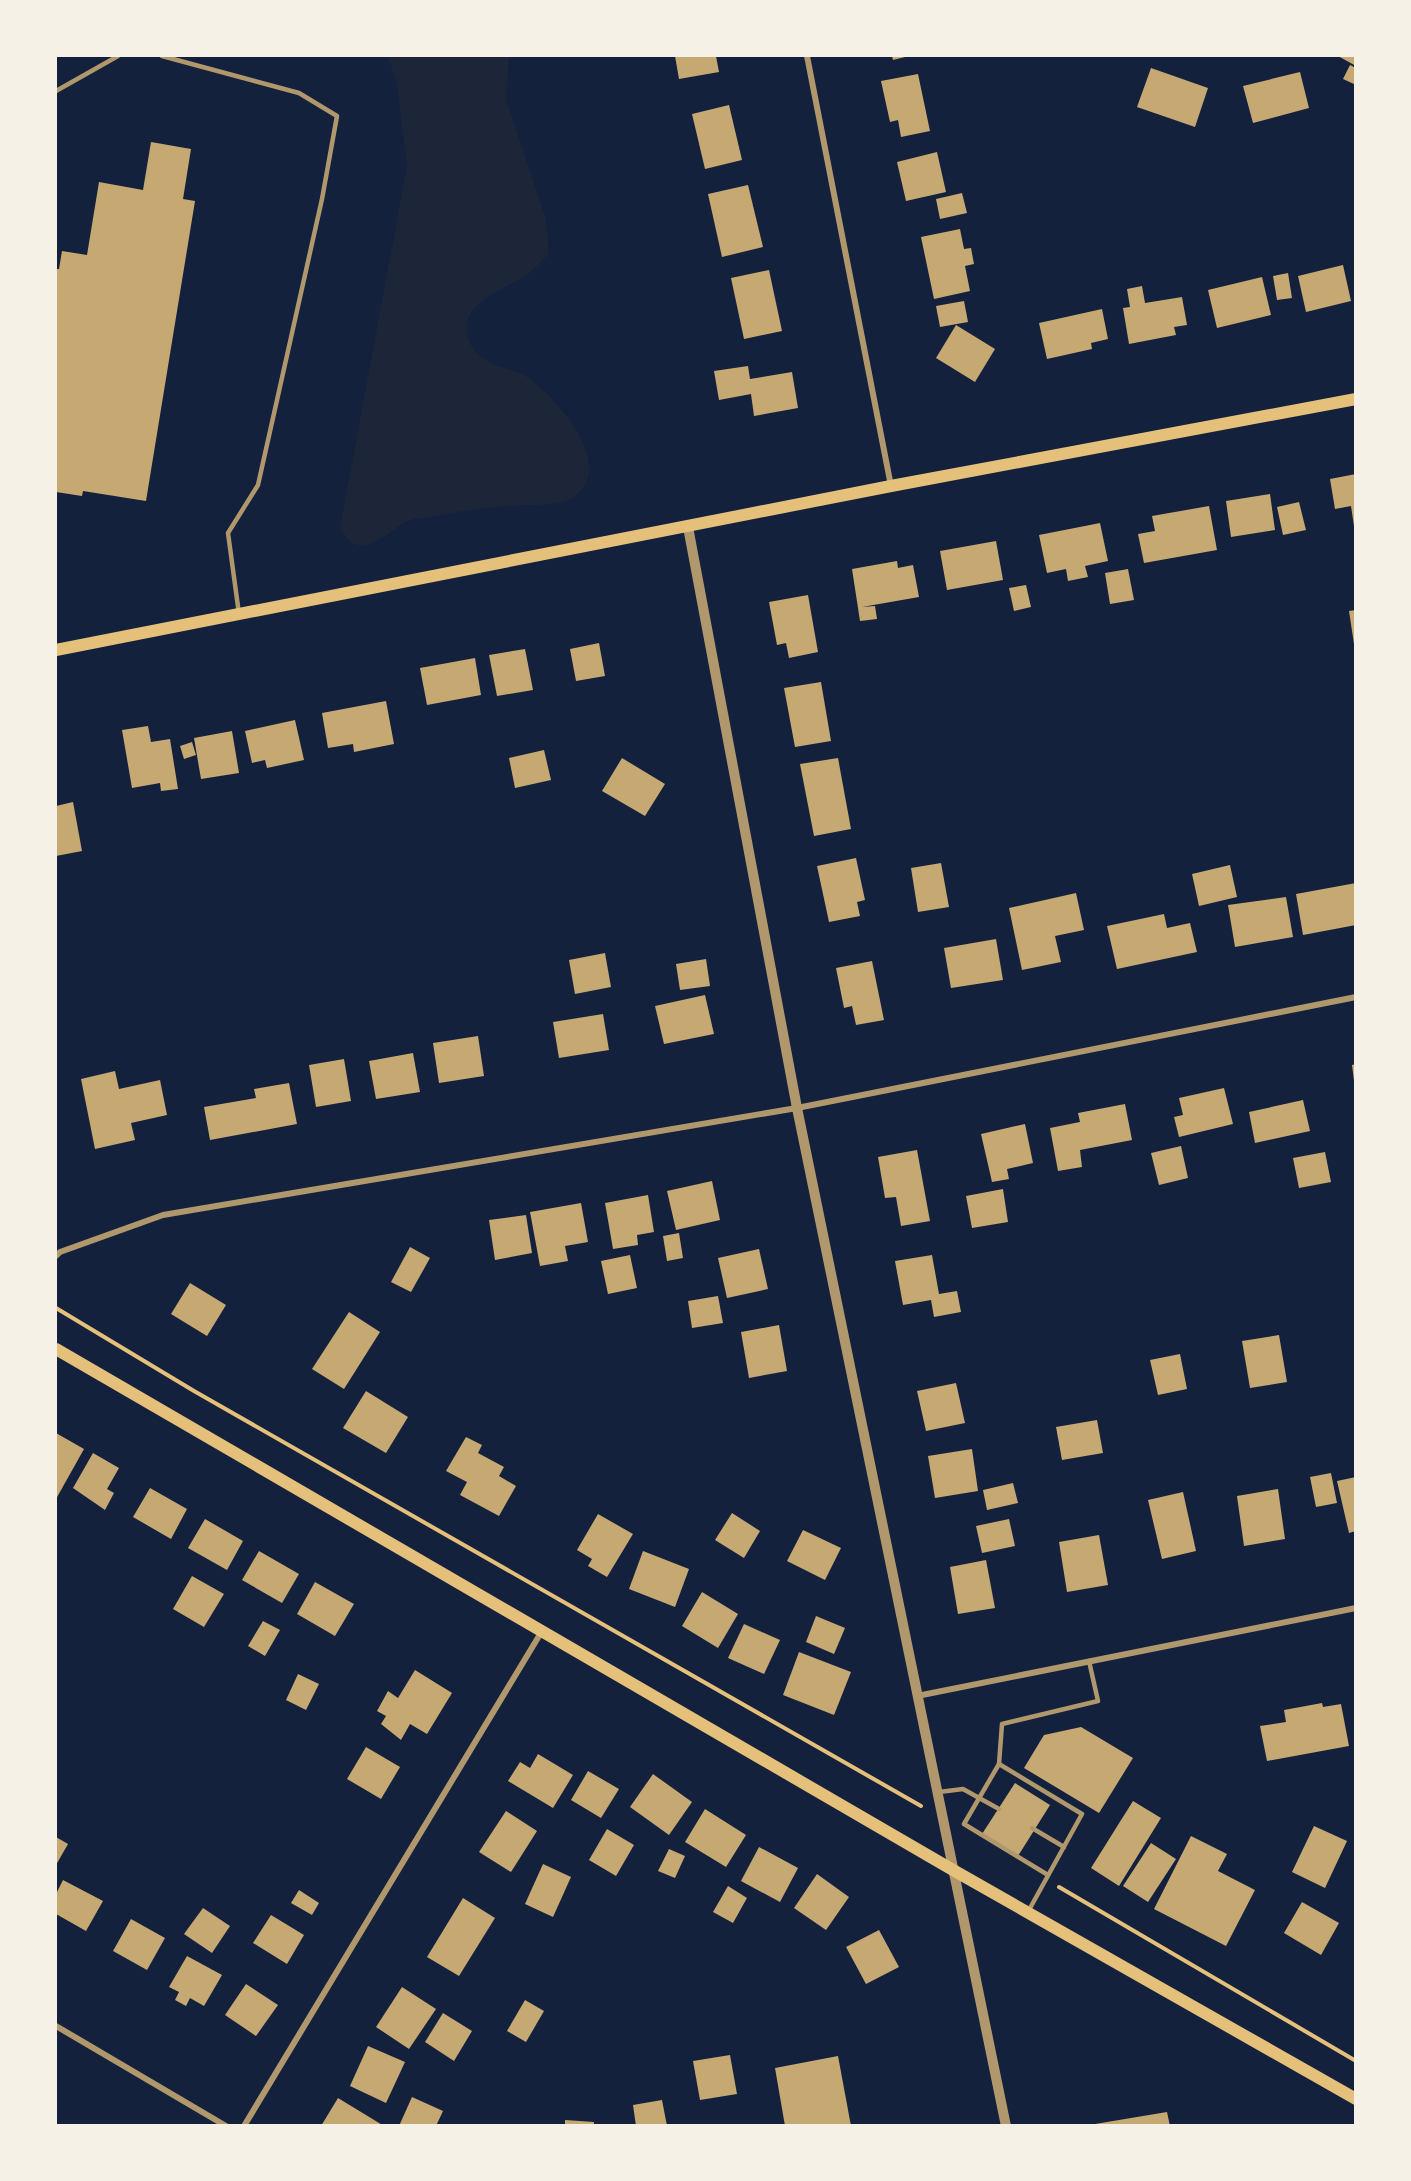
<svg xmlns="http://www.w3.org/2000/svg" width="1411" height="2181" font-family="Mulish,sans-serif">
	<rect width="100%" height="100%" fill="#14213d"/>
	<!-- green -->
	<path fill="#1d2539" d="M388 56H509L506 99 546 220 549 254C541 261 534 270 526 276 508 287 476 297 468 319 464 330 468 344 476 352 489 367 509 367 525 376 550 391 601 448 587 480 575 506 555 504 530 505 496 506 464 510 431 517 424 518 415 518 408 521 394 527 369 555 351 542 347 538 343 532 340 528L407 166 397 84Z"/>
	<!-- building -->
	<g fill="#c6a872">
		<path d="M675 56H716L719 72 679 79Z"/>
		<path d="M892 56H909L893 60Z"/>
		<path d="M1338 56H1356V66Z"/>
		<path d="M1350 65 1356 68V85L1343 79Z"/>
		<path d="M1151 68 1208 88 1195 127 1137 107Z"/>
		<path d="M1300 72 1309 108 1253 123 1243 86Z"/>
		<path d="M918 74 930 131 901 137 898 120 890 122 881 81Z"/>
		<path d="M729 105 742 160 705 169 692 114Z"/>
		<path d="M151 142 191 149 183 199 195 201 146 501 83 491 82 496 56 492V269H59L62 251 87 255 99 182 143 190Z"/>
		<path d="M937 152 946 192 906 201 897 162Z"/>
		<path d="M748 185 763 247 722 257 708 194Z"/>
		<path d="M962 193 967 213 940 219 936 199Z"/>
		<path d="M960 229 964 249 971 248 974 264 965 266 970 291 934 299 921 237Z"/>
		<path d="M1343 265 1351 301 1306 312 1298 276Z"/>
		<path d="M769 270 782 331 744 339 731 278Z"/>
		<path d="M1288 273 1292 298 1277 300 1273 276Z"/>
		<path d="M1262 277 1271 315 1217 328 1208 290Z"/>
		<path d="M1142 286 1145 303 1182 297 1187 325 1174 327 1176 335 1129 344 1123 308 1130 307 1127 289Z"/>
		<path d="M964 301 968 322 940 327 936 306Z"/>
		<path d="M1102 309 1108 339 1091 343 1092 349 1047 359 1039 323Z"/>
		<path d="M956 325 995 349 975 382 936 358Z"/>
		<path d="M748 366 750 379 792 372 798 408 754 416 751 394 719 400 714 371Z"/>
		<path d="M1356 474V526H1354L1351 506 1335 509 1330 479Z"/>
		<path d="M1270 494 1275 530 1231 537 1226 501Z"/>
		<path d="M1299 502 1306 530 1283 535 1277 507Z"/>
		<path d="M1209 506 1217 550 1144 563 1138 534 1155 531 1152 516Z"/>
		<path d="M1100 523 1108 561 1085 566 1088 577 1068 581 1066 569 1047 573 1039 535Z"/>
		<path d="M996 541 1003 580 947 590 940 551Z"/>
		<path d="M897 561 898 568 913 565 919 597 862 607 875 606 877 619 860 621 852 569Z"/>
		<path d="M1128 569 1134 600 1110 604 1105 573Z"/>
		<path d="M1026 585 1031 607 1014 611 1009 588Z"/>
		<path d="M808 595 818 652 789 658 786 643 777 645 769 602Z"/>
		<path d="M1356 610V644H1354L1349 611Z"/>
		<path d="M599 643 605 676 576 681 570 649Z"/>
		<path d="M525 649 533 690 497 696 489 655Z"/>
		<path d="M475 658 481 695 427 705 420 668Z"/>
		<path d="M821 682 831 741 795 747 784 688Z"/>
		<path d="M386 701 394 744 354 752 353 744 328 748 322 713Z"/>
		<path d="M295 720 304 760 267 768 265 760 252 763 245 731Z"/>
		<path d="M148 726 151 742 170 739 178 789 161 791 160 783 132 788 122 730Z"/>
		<path d="M232 731 239 773 201 779 194 738Z"/>
		<path d="M192 742 196 755 184 759 180 746Z"/>
		<path d="M544 750 551 780 515 788 509 758Z"/>
		<path d="M622 758 665 784 645 816 602 791Z"/>
		<path d="M838 758 851 829 814 836 800 764Z"/>
		<path d="M73 802 82 851 56 856V806Z"/>
		<path d="M856 858 865 900 857 902 860 916 829 922 817 866Z"/>
		<path d="M941 863 949 907 918 912 911 868Z"/>
		<path d="M1230 865 1237 897 1199 906 1192 874Z"/>
		<path d="M1356 883V925L1303 935 1296 894Z"/>
		<path d="M1076 893 1084 930 1055 936 1061 962 1022 970 1009 908Z"/>
		<path d="M1286 897 1293 937 1235 947 1228 905Z"/>
		<path d="M1164 914 1167 928 1190 923 1197 952 1117 969 1107 926Z"/>
		<path d="M996 939 1003 980 951 988 944 948Z"/>
		<path d="M605 953 611 987 575 994 569 960Z"/>
		<path d="M706 959 710 986 680 990 676 964Z"/>
		<path d="M872 961 884 1020 856 1025 852 1006 844 1008 836 968Z"/>
		<path d="M705 995 714 1034 664 1044 655 1006Z"/>
		<path d="M603 1014 609 1050 559 1058 553 1022Z"/>
		<path d="M478 1036 484 1076 439 1083 433 1043Z"/>
		<path d="M413 1053 420 1092 376 1099 369 1061Z"/>
		<path d="M344 1059 351 1101 316 1107 309 1065Z"/>
		<path d="M1356 1064V1081H1354L1352 1065Z"/>
		<path d="M115 1071 119 1089 160 1080 167 1115 131 1123 135 1140 95 1149 81 1079Z"/>
		<path d="M289 1083 297 1124 210 1140 204 1107 256 1098 254 1089Z"/>
		<path d="M1224 1088 1233 1124 1179 1137 1174 1117 1183 1115 1179 1098Z"/>
		<path d="M1303 1100 1310 1131 1255 1143 1249 1112Z"/>
		<path d="M1125 1104 1132 1140 1080 1150 1082 1167 1058 1171 1050 1128 1080 1122 1078 1113Z"/>
		<path d="M1025 1124 1033 1163 1007 1169 1009 1179 992 1182 981 1134Z"/>
		<path d="M1181 1146 1188 1178 1159 1185 1151 1153Z"/>
		<path d="M917 1150 930 1221 901 1226 896 1197 885 1198 878 1157Z"/>
		<path d="M1325 1152 1331 1182 1299 1188 1293 1158Z"/>
		<path d="M712 1181 720 1220 676 1230 667 1191Z"/>
		<path d="M1003 1189 1008 1222 972 1228 966 1196Z"/>
		<path d="M648 1195 654 1232 637 1235 638 1245 613 1249 605 1203Z"/>
		<path d="M581 1203 588 1242 565 1246 568 1261 540 1266 530 1212Z"/>
		<path d="M526 1215 532 1253 495 1260 489 1220Z"/>
		<path d="M679 1233 683 1258 667 1261 663 1236Z"/>
		<path d="M410 1247 430 1258 411 1292 391 1282Z"/>
		<path d="M759 1249 768 1289 727 1298 718 1258Z"/>
		<path d="M630 1255 637 1288 608 1294 601 1261Z"/>
		<path d="M932 1255 939 1294 957 1291 961 1312 934 1317 931 1300 903 1305 895 1261Z"/>
		<path d="M190 1283 226 1305 207 1336 171 1314Z"/>
		<path d="M718 1296 723 1323 692 1328 688 1301Z"/>
		<path d="M349 1312 380 1332 344 1389 312 1369Z"/>
		<path d="M779 1325 787 1371 749 1378 741 1332Z"/>
		<path d="M1279 1335 1287 1382 1250 1388 1242 1341Z"/>
		<path d="M1180 1354 1187 1389 1158 1395 1150 1360Z"/>
		<path d="M956 1383 965 1423 926 1431 917 1391Z"/>
		<path d="M366 1391 408 1417 386 1453 343 1428Z"/>
		<path d="M1097 1420 1103 1453 1062 1460 1056 1427Z"/>
		<path d="M56 1433 84 1449 56 1499Z"/>
		<path d="M466 1437 482 1445 478 1453 504 1467 499 1476 516 1486 499 1516 460 1495 467 1482 446 1471Z"/>
		<path d="M972 1449 978 1491 935 1498 928 1456Z"/>
		<path d="M93 1453 119 1468 107 1489 114 1493 105 1510 73 1488Z"/>
		<path d="M1331 1473 1337 1503 1316 1507 1310 1477Z"/>
		<path d="M1356 1477V1531L1349 1533 1337 1481Z"/>
		<path d="M1013 1483 1018 1503 987 1510 983 1490Z"/>
		<path d="M150 1488 187 1509 171 1539 133 1517Z"/>
		<path d="M1278 1489 1285 1539 1244 1546 1237 1496Z"/>
		<path d="M1183 1492 1196 1551 1162 1559 1148 1500Z"/>
		<path d="M732 1513 760 1531 744 1558 715 1540Z"/>
		<path d="M598 1514 633 1534 607 1577 588 1566 592 1559 577 1550Z"/>
		<path d="M205 1519 243 1541 227 1570 188 1548Z"/>
		<path d="M1009 1519 1015 1546 982 1553 976 1526Z"/>
		<path d="M803 1530 841 1548 825 1580 787 1561Z"/>
		<path d="M1099 1535 1108 1585 1067 1592 1059 1542Z"/>
		<path d="M259 1551 299 1574 282 1603 242 1580Z"/>
		<path d="M643 1551 689 1569 675 1607 629 1589Z"/>
		<path d="M986 1560 995 1608 958 1614 950 1567Z"/>
		<path d="M192 1576 224 1594 204 1627 173 1609Z"/>
		<path d="M315 1582 354 1604 335 1636 297 1614Z"/>
		<path d="M702 1592 738 1614 718 1648 682 1626Z"/>
		<path d="M816 1616 845 1628 834 1654 806 1642Z"/>
		<path d="M263 1621 280 1630 265 1656 248 1646Z"/>
		<path d="M744 1624 780 1640 764 1674 728 1658Z"/>
		<path d="M799 1652 851 1672 834 1715 783 1695Z"/>
		<path d="M415 1670 452 1693 427 1734 410 1724 401 1740 381 1724 386 1716 377 1711 388 1691 398 1698Z"/>
		<path d="M298 1674 319 1684 306 1710 286 1700Z"/>
		<path d="M1322 1703 1323 1707 1341 1704 1349 1746 1267 1761 1260 1726 1286 1722 1284 1710Z"/>
		<path d="M1081 1727 1133 1758 1099 1813 1024 1768 1044 1735Z"/>
		<path d="M366 1747 400 1767 381 1799 347 1779Z"/>
		<path d="M538 1754 573 1775 553 1808 508 1781 520 1762 530 1768Z"/>
		<path d="M588 1771 619 1789 601 1818 571 1800Z"/>
		<path d="M653 1774 692 1802 669 1835 630 1807Z"/>
		<path d="M1015 1783 1050 1805 1018 1856 982 1834Z"/>
		<path d="M1133 1801 1161 1818 1119 1886 1091 1868Z"/>
		<path d="M705 1809 746 1835 726 1867 685 1842Z"/>
		<path d="M506 1811 537 1831 511 1872 479 1852Z"/>
		<path d="M1314 1826 1347 1841 1325 1888 1292 1872Z"/>
		<path d="M607 1829 634 1845 616 1876 589 1860Z"/>
		<path d="M1191 1836 1227 1854 1218 1871 1255 1890 1226 1946 1154 1909Z"/>
		<path d="M56 1837 68 1844 56 1865Z"/>
		<path d="M1151 1843 1176 1859 1148 1902 1123 1886Z"/>
		<path d="M759 1847 798 1868 780 1902 741 1881Z"/>
		<path d="M669 1849 685 1856 675 1878 658 1871Z"/>
		<path d="M543 1864 571 1877 553 1917 525 1904Z"/>
		<path d="M817 1874 849 1897 826 1930 794 1908Z"/>
		<path d="M63 1880 103 1901 86 1931 56 1914V1894Z"/>
		<path d="M728 1886 747 1898 733 1923 713 1912Z"/>
		<path d="M299 1890 319 1903 312 1915 291 1903Z"/>
		<path d="M463 1898 495 1918 459 1976 427 1957Z"/>
		<path d="M1302 1902 1339 1923 1321 1955 1284 1933Z"/>
		<path d="M203 1908 230 1926 212 1953 184 1934Z"/>
		<path d="M271 1915 304 1935 287 1964 253 1943Z"/>
		<path d="M131 1919 165 1938 147 1970 113 1951Z"/>
		<path d="M879 1930 899 1967 866 1984 846 1947Z"/>
		<path d="M187 1956 222 1975 204 2006 190 1998 186 2006 175 2000 179 1992 169 1987Z"/>
		<path d="M246 1984 278 2005 256 2036 225 2015Z"/>
		<path d="M402 1987 436 2009 409 2049 376 2027Z"/>
		<path d="M525 2000 544 2011 526 2042 507 2031Z"/>
		<path d="M443 2013 472 2031 454 2061 425 2042Z"/>
		<path d="M368 2046 405 2062 386 2103 350 2086Z"/>
		<path d="M730 2055 737 2094 700 2100 693 2061Z"/>
		<path d="M838 2056 851 2126H785L775 2068Z"/>
		<path d="M412 2097 443 2111 436 2126H399Z"/>
		<path d="M338 2098 384 2126H321Z"/>
		<path d="M662 2100 667 2126H636L633 2105Z"/>
		<path d="M1167 2112 1170 2126H1095V2124Z"/>
		<path d="M565 2120 594 2122V2126H565Z"/>
	</g>
	<g fill="none" stroke-linecap="round" stroke-linejoin="round">
		<!-- path -->
		<g stroke="#e5c07b" stroke-width="4">
			<path d="M56 1308 194 1391 921 1806"/>
			<path d="M1059 1887 1356 2061"/>
		</g>
		<!-- service -->
		<g stroke="#b1986c" stroke-width="4.5">
			<path d="M162 56 299 93 337 116 322 199 258 485 228 533 239 614"/>
			<path d="M56 91 118 56"/>
			<path d="M999 1764 1082 1814 1029 1910"/>
			<path d="M939 1792 963 1789 999 1809"/>
			<path d="M1032 1828 1064 1847"/>
			<path d="M1048 1875 964 1824 999 1764 1002 1724 1098 1701 1089 1661"/>
		</g>
		<!-- minor -->
		<g stroke="#b1986c" stroke-width="6">
			<path d="M807 56 891 486"/>
			<path d="M56 1256 60 1252 163 1215 797 1108 1356 997"/>
			<path d="M917 1696 1356 1608"/>
			<path d="M56 2026 226 2126"/>
			<path d="M244 2126 542 1631"/>
		</g>
		<!-- tertiary -->
		<path stroke="#b1986c" stroke-width="10" d="M688 527 797 1108 1006 2126"/>
		<!-- secondary -->
		<g stroke="#e5c07b" stroke-width="12">
			<path d="M56 650 891 486 1356 399"/>
			<path d="M56 1349 953 1870 1356 2099"/>
		</g>
	</g>
	<!-- border -->
	<rect width="1411" height="2181" fill="none" stroke="#f6f1e7" stroke-width="114"/>
</svg>
